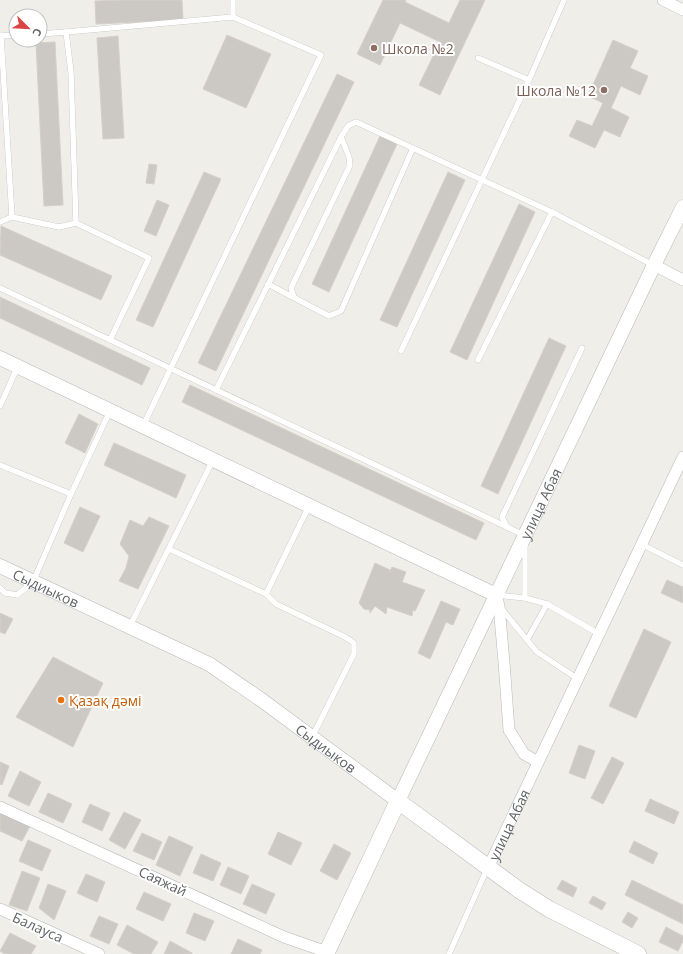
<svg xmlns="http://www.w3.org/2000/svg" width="683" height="954" font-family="'Open Sans',sans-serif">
	<rect width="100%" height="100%" fill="#f0eee9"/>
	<!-- building -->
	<g fill="#ccc9c5" stroke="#d5cfc7">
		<path d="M124 0H182L183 20 96 24 95 1Z"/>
		<path d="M383 0H406L405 2 449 23 460 0H485L440 95 419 85 440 42 400 23 380 65 357 54Z"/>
		<path d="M227 35 271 54 246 108 203 89Z"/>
		<path d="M118 36 124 138 103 139 97 38Z"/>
		<path d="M613 40 638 51 630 68 648 76 640 95 621 86 611 108 629 117 620 137 604 130 595 148 569 136 577 120 592 126 603 103 588 96Z"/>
		<path d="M55 42 63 205 44 206 36 43Z"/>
		<path d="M337 74 354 82 216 371 198 363Z"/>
		<path d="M380 136 397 144 329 292 312 284Z"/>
		<path d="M149 164 157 165 154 184 146 183Z"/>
		<path d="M204 172 221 179 153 327 136 320Z"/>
		<path d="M448 172 465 180 397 327 380 320Z"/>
		<path d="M157 200 169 205 156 236 144 231Z"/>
		<path d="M519 204 535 212 467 360 450 352Z"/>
		<path d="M1 226 112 276 101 300 0 255Z"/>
		<path d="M0 297 150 368 142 385 0 318Z"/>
		<path d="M549 338 566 346 498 494 481 486Z"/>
		<path d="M190 385 484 523 476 540 182 402Z"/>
		<path d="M79 414 98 424 85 453 65 443Z"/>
		<path d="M114 443 186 475 176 498 104 465Z"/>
		<path d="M80 507 100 516 83 552 64 543Z"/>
		<path d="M149 517 169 526 138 589 119 581 126 568 129 556 120 544 130 520 143 526Z"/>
		<path d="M375 563 390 570 389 573 392 567 406 572 402 582 425 590 415 611 413 610 412 616 387 607 386 614 375 606 370 613V610L364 609 359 603Z"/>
		<path d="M667 580 683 587V603L661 593Z"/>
		<path d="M441 601 460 609 453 625 446 622 430 659 418 653Z"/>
		<path d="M0 613 13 619 5 634 0 632Z"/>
		<path d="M644 629 671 642 636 718 609 706Z"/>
		<path d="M53 657 103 683 73 747 16 717Z"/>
		<path d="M579 745 595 751 585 779 569 773Z"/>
		<path d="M612 757 624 763 603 804 591 798Z"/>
		<path d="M0 762 9 766 2 785 0 784Z"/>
		<path d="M20 771 41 782 29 806 8 796Z"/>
		<path d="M48 793 72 804 63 823 39 812Z"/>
		<path d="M650 799 679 812 674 824 645 811Z"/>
		<path d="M90 804 110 813 102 831 82 822Z"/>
		<path d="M0 812 30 826 22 841 0 831Z"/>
		<path d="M124 812 141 820 125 849 109 840Z"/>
		<path d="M278 832 302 843 291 865 268 854Z"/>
		<path d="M142 833 162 842 154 860 133 851Z"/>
		<path d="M169 836 193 847 180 876 156 865Z"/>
		<path d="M28 840 51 850 42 871 19 861Z"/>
		<path d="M634 841 658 853 653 864 629 852Z"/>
		<path d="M334 844 351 853 337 880 320 871Z"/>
		<path d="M201 854 221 863 213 881 193 873Z"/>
		<path d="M228 867 249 876 241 894 220 885Z"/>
		<path d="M22 871 40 878 27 911 9 905Z"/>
		<path d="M86 874 105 882 97 902 77 893Z"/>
		<path d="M562 880 577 888 573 897 557 889Z"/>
		<path d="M632 880 683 905V924L625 895Z"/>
		<path d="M48 884 66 891 54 920 39 908Z"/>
		<path d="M252 884 275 894 266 914 243 904Z"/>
		<path d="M144 892 171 904 163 921 136 909Z"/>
		<path d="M593 896 606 903 602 910 589 903Z"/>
		<path d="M628 912 638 918 632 928 622 922Z"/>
		<path d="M194 913 214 921 205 941 186 933Z"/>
		<path d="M99 916 118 924 109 944 90 936Z"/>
		<path d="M127 925 158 942 151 954H134L117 945Z"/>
		<path d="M666 927 683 936V941L678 951 659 942Z"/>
		<path d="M10 933 36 946 31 954H5L0 951Z"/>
		<path d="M238 939 262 950 260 954H231Z"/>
		<path d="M170 941 192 953V954H164Z"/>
	</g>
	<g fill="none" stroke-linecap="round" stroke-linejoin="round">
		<defs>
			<g id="service">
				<path d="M233 0V17"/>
				<path d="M66 32 233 17 321 55 143 426"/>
				<path d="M0 36 16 35"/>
				<path d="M1 36 12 217"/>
				<path d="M529 80 564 0"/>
				<path d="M0 222 12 217 59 227 76 223 71 72 66 32 40 34"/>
				<path d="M76 223 149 258 110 340"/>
				<path d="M268 284 329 316 341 311 413 148"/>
				<path d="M0 288 524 535"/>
				<path d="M294 297 291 288 350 165 349 157 341 137"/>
				<path d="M401 351 529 80 478 58"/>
				<path d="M478 360 552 212"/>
				<path d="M216 390 341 137 348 126 356 122 552 212 653 265"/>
				<path d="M0 406 18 366"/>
				<path d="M0 465 71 494 110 411"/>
				<path d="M507 527 502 517 582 348"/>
				<path d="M641 544 683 565"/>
				<path d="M525 545V598L547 604 599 634"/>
				<path d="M169 549 266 594 276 604 345 637 354 643V654L312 737"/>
				<path d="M0 588 5 593 17 595 33 582 71 494"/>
				<path d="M266 594 309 506"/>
				<path d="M497 595 525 598"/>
				<path d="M501 608 537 652 578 679"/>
				<path d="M130 626 213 460"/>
				<path d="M527 640 547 604"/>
				<path d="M449 954 487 869"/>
			</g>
			<g id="minor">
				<path d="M663 0 683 10"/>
				<path d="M654 265 683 280"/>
				<path d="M496 595 499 606 504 662 509 730 524 754 538 762"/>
				<path d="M0 807 284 937 327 952"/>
				<path id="s1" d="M488 868 683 457"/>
				<path d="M0 909 99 954"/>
			</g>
			<g id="tertiary">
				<path d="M0 358 496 595"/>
				<path id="s2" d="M0 566 209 664 263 701 398 801 654 265 683 207"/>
			</g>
			<path id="secondary" d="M326 954 398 801 519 890 549 909 638 954"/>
		</defs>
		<!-- service casing -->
		<use href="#service" stroke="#b5b8bb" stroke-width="6"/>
		<!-- minor casing -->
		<use href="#minor" stroke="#b5b8bb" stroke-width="12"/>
		<!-- tertiary casing -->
		<use href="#tertiary" stroke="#b5b8bb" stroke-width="15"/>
		<!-- secondary casing -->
		<use href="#secondary" stroke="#b5b8bb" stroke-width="17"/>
		<!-- service -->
		<use href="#service" stroke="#fff" stroke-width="5.5"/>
		<!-- minor -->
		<use href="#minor" stroke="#fff" stroke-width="11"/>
		<!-- tertiary -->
		<use href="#tertiary" stroke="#fff" stroke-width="14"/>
		<!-- secondary -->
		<use href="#secondary" stroke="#fff" stroke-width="16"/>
	</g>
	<!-- markers -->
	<g fill="#8d6e63" stroke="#fff" stroke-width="1.5">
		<circle cx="374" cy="48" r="4"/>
		<circle cx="604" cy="90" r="4"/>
	</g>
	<circle fill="#e8710a" stroke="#fff" stroke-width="1.5" cx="61" cy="700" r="4"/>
	<g text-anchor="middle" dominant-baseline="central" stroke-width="4" stroke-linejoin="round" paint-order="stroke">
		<!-- education labels -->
		<g font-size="14" fill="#785e54" stroke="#fff" text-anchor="start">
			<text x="382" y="48">Школа №2</text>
			<text x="596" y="90" text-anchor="end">Школа №12</text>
		</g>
		<!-- street labels -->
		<g font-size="14" fill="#606467" stroke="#fff">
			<text stroke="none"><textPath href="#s2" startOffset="794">улица Абая</textPath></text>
			<text stroke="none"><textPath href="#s2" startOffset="51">Сыдиыков</textPath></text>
			<text stroke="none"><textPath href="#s2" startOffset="375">Сыдиыков</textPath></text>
			<text stroke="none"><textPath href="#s1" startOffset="48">улица Абая</textPath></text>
			<text transform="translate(163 881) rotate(25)">Саяжай</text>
			<text transform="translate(38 927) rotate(24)">Балауса</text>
		</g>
		<!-- food labels -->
		<g font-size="14" fill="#c56008" stroke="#fff" text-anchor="start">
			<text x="69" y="700">Қазақ дәмі</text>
		</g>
	</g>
	<!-- north arrow -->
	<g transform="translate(28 28) rotate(114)"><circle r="19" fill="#ffffff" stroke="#bfc1c2"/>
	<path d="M0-3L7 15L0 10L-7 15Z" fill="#dc4343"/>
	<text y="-6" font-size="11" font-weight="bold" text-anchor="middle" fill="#606467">С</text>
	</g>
</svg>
